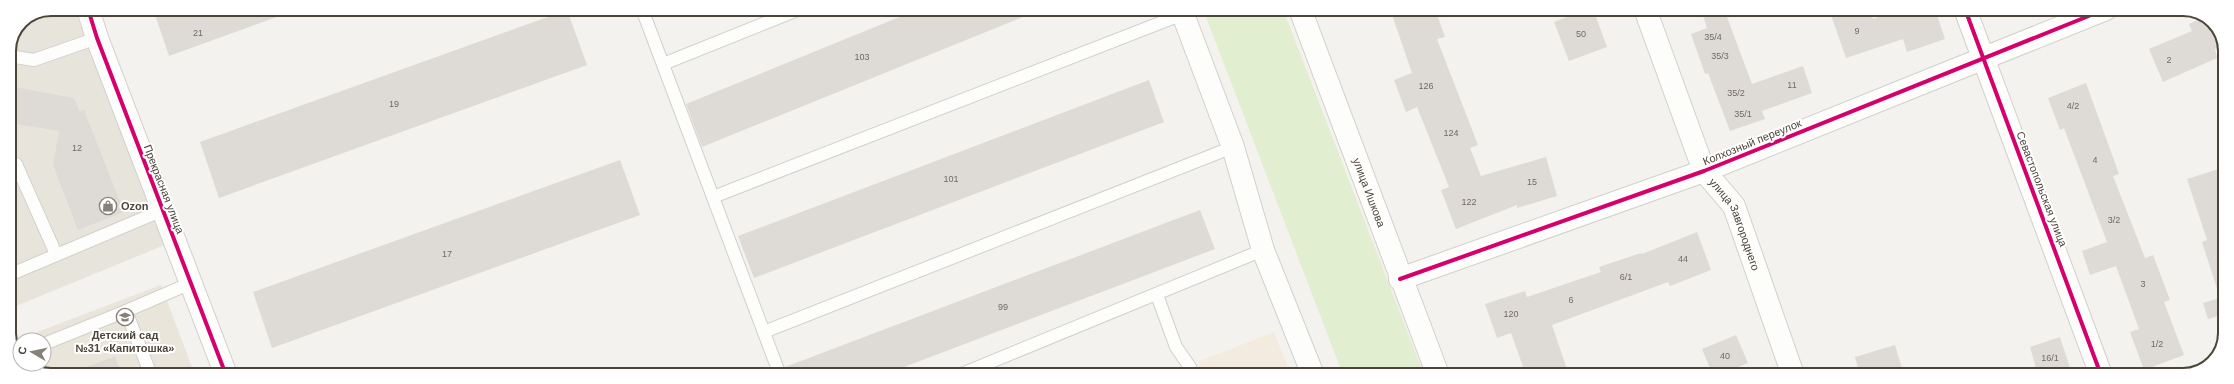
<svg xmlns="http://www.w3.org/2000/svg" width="2234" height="384" font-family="Arial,sans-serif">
	<rect width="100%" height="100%" fill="#f4f2ee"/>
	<!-- residential -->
	<path fill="#e7e4dc" d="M51 9H74L167 244 9 309V51L21 22Z"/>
	<!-- commercial -->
	<path fill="#f3ebdf" d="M1274 332 1291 375H1203L1198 362Z"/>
	<!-- education -->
	<path fill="#eae5da" d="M161 285 195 375H45L24 364H44V340H20V360L11 342Z"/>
	<!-- green -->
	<path fill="#e1eecf" d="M1203 9H1283L1424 375H1343Z"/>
	<!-- building -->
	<g fill="#dedbd6">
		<path d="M153 9H293V11L169 56Z"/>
		<path d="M919 9 1040 10 702 147 686 104Z"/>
		<path d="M1390 9H1435L1445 37 1437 39 1478 145 1470 148 1481 176 1546 157 1557 196 1517 208V205L1456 229 1441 190 1449 187 1417 107 1406 112 1394 80 1412 73Z"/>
		<path d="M1588 9H1593L1607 47 1569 61 1554 22Z"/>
		<path d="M1701 9H1724L1752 84 1803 66 1812 93 1762 111 1765 119 1730 131 1708 73 1705 74 1691 34 1707 28Z"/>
		<path d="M1849 9H1869L1873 19 1900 9H1935L1945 39 1907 52 1903 39 1846 58 1831 15Z"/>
		<path d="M567 10 587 65 219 198 200 142Z"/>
		<path d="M2204 17 2219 47 2215 49 2217 58 2163 82 2149 49 2192 31 2189 24Z"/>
		<path d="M1149 80 1164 122 754 278 738 236Z"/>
		<path d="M2086 83 2119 174 2113 176 2145 258 2153 255 2170 300 2164 302 2184 355 2144 370 2130 332 2139 329 2116 266 2090 275 2082 251 2107 242 2064 128 2060 130 2048 98Z"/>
		<path d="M9 86 74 98 80 112 84 110 124 212 78 230 53 165 59 131 9 123Z"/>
		<path d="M620 160 640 215 272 348 253 292Z"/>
		<path d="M2225 167V314L2208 319 2203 303 2220 298 2202 242 2207 240 2187 179Z"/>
		<path d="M1200 210 1215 249 883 375H787L785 367Z"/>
		<path d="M1697 232 1711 270 1670 286 1668 282 1552 325 1569 375H1526L1511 333 1497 338 1485 304 1525 291 1527 297 1601 272 1599 267 1641 253 1642 254Z"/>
		<path d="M1736 335 1748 363 1719 375H1713L1702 349Z"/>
		<path d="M2060 337 2070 368 2049 375H2038L2030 347Z"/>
		<path d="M1895 345 1904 375H1860L1855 357Z"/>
		<path d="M115 356 122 375H70V373Z"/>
	</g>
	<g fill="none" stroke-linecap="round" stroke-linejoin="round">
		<defs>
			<g id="service">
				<path d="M642 9 780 375"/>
				<path d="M9 56 34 60 97 38"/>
				<path d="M663 64 800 9"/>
				<path d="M9 163 16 164 56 254"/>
				<path d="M713 197 1183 14"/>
				<path d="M9 275 163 210"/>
				<path d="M1157 295 1176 347 1190 367 1193 375"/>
				<path d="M126 311 191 283"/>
				<path d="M764 332 1233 147"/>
				<path d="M44 344 126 311 151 375"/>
				<path d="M17 355 20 354"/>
				<path d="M959 375 1263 250"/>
			</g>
			<g id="minor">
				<path d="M88 9 97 38 226 375"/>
				<path d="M1181 9 1233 147 1263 250 1313 375"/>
				<path id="s1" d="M1300 9 1438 375"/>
				<path id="s2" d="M1645 9 1704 171 1734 206 1793 375"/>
				<path d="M1965 9 2101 375"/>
				<path d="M1400 279 1704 171 2106 9"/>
			</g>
		</defs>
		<!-- service casing -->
		<use href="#service" stroke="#d2d0cb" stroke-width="14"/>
		<!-- minor casing -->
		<use href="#minor" stroke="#d2d0cb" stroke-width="24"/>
		<!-- service -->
		<use href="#service" stroke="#fdfdfc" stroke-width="12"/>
		<!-- minor -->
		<use href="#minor" stroke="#fdfdfc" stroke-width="22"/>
		<defs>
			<g id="cycleway">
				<path d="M88 9 97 38 226 375"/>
				<path d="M1965 9 2101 375"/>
				<path d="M1400 279 1704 171 2106 9"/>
			</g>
		</defs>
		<!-- cycleway casing -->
		<use href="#cycleway" stroke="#fff" stroke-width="6"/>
		<!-- cycleway -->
		<use href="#cycleway" stroke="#d6006c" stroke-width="4"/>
	</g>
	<!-- icons -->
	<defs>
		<symbol id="shop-ring" viewBox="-11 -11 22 22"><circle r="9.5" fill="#fff" stroke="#868178" stroke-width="1.5"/><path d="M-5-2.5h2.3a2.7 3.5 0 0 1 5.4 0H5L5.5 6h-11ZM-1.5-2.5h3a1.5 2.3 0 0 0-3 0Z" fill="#868178"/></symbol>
		<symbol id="school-ring" viewBox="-11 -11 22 22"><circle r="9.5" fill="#fff" stroke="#868178" stroke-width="1.5"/><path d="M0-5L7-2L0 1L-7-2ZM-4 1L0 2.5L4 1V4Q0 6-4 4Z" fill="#868178"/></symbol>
	</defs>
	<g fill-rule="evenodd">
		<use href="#shop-ring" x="98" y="196" width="20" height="20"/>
		<use href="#school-ring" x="115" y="307" width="20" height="20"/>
	</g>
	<g text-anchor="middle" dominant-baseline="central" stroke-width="4" stroke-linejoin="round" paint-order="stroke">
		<!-- number labels -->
		<g font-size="9" fill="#706a61">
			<text x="1857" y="31">9</text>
			<text x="198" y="33">21</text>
			<text x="1581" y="34">50</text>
			<text x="1713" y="37">35/4</text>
			<text x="1720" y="56">35/3</text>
			<text x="862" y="57">103</text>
			<text x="2169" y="60">2</text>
			<text x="1792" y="85">11</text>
			<text x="1426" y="86">126</text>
			<text x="1736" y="93">35/2</text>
			<text x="394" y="104">19</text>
			<text x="2073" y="106">4/2</text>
			<text x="1743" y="114">35/1</text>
			<text x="1451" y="133">124</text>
			<text x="77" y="148">12</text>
			<text x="2095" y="160">4</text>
			<text x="951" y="179">101</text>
			<text x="1532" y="182">15</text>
			<text x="1469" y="202">122</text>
			<text x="2114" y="220">3/2</text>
			<text x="447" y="254">17</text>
			<text x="1683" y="259">44</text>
			<text x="1626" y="277">6/1</text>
			<text x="2143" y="284">3</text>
			<text x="1571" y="300">6</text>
			<text x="1003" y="307">99</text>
			<text x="1511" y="314">120</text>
			<text x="2157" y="344">1/2</text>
			<text x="1725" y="356">40</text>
			<text x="2050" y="358">16/1</text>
		</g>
		<!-- street labels -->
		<g font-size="11" fill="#4b4439" stroke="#fff">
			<text transform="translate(1752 142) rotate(-22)">Колхозный переулок</text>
			<text transform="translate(164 189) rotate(69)">Прекрасная улица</text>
			<text transform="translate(2042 189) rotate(69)">Севастопольская улица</text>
			<text stroke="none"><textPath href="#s1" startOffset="196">улица Ишкова</textPath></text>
			<text stroke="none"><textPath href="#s2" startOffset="235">улица Завгороднего</textPath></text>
		</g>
		<!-- poi labels -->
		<g font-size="11" font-weight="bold" fill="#4b4439" stroke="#fff" text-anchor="start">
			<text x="121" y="206">Ozon</text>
			<text x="125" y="335" text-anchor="middle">Детский сад<tspan x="125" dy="13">№31 «Капитошка»</tspan></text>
		</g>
	</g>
	<!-- crop -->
	<path d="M0 0H2234V384H0ZM51 16H2183A35 35 0 0 1 2218 51V333A35 35 0 0 1 2183 368H51A35 35 0 0 1 16 333V51A35 35 0 0 1 51 16Z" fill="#fff" fill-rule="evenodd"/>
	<path fill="none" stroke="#4b4439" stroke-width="2" d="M51 16H2183A35 35 0 0 1 2218 51V333A35 35 0 0 1 2183 368H51A35 35 0 0 1 16 333V51A35 35 0 0 1 51 16Z"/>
	<!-- north arrow -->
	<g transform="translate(32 352) rotate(279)"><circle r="19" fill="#ffffff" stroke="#b7b4b0"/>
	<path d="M0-3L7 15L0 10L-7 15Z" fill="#868178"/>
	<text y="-6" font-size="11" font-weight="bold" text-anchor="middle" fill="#4b4439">С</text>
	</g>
</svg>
